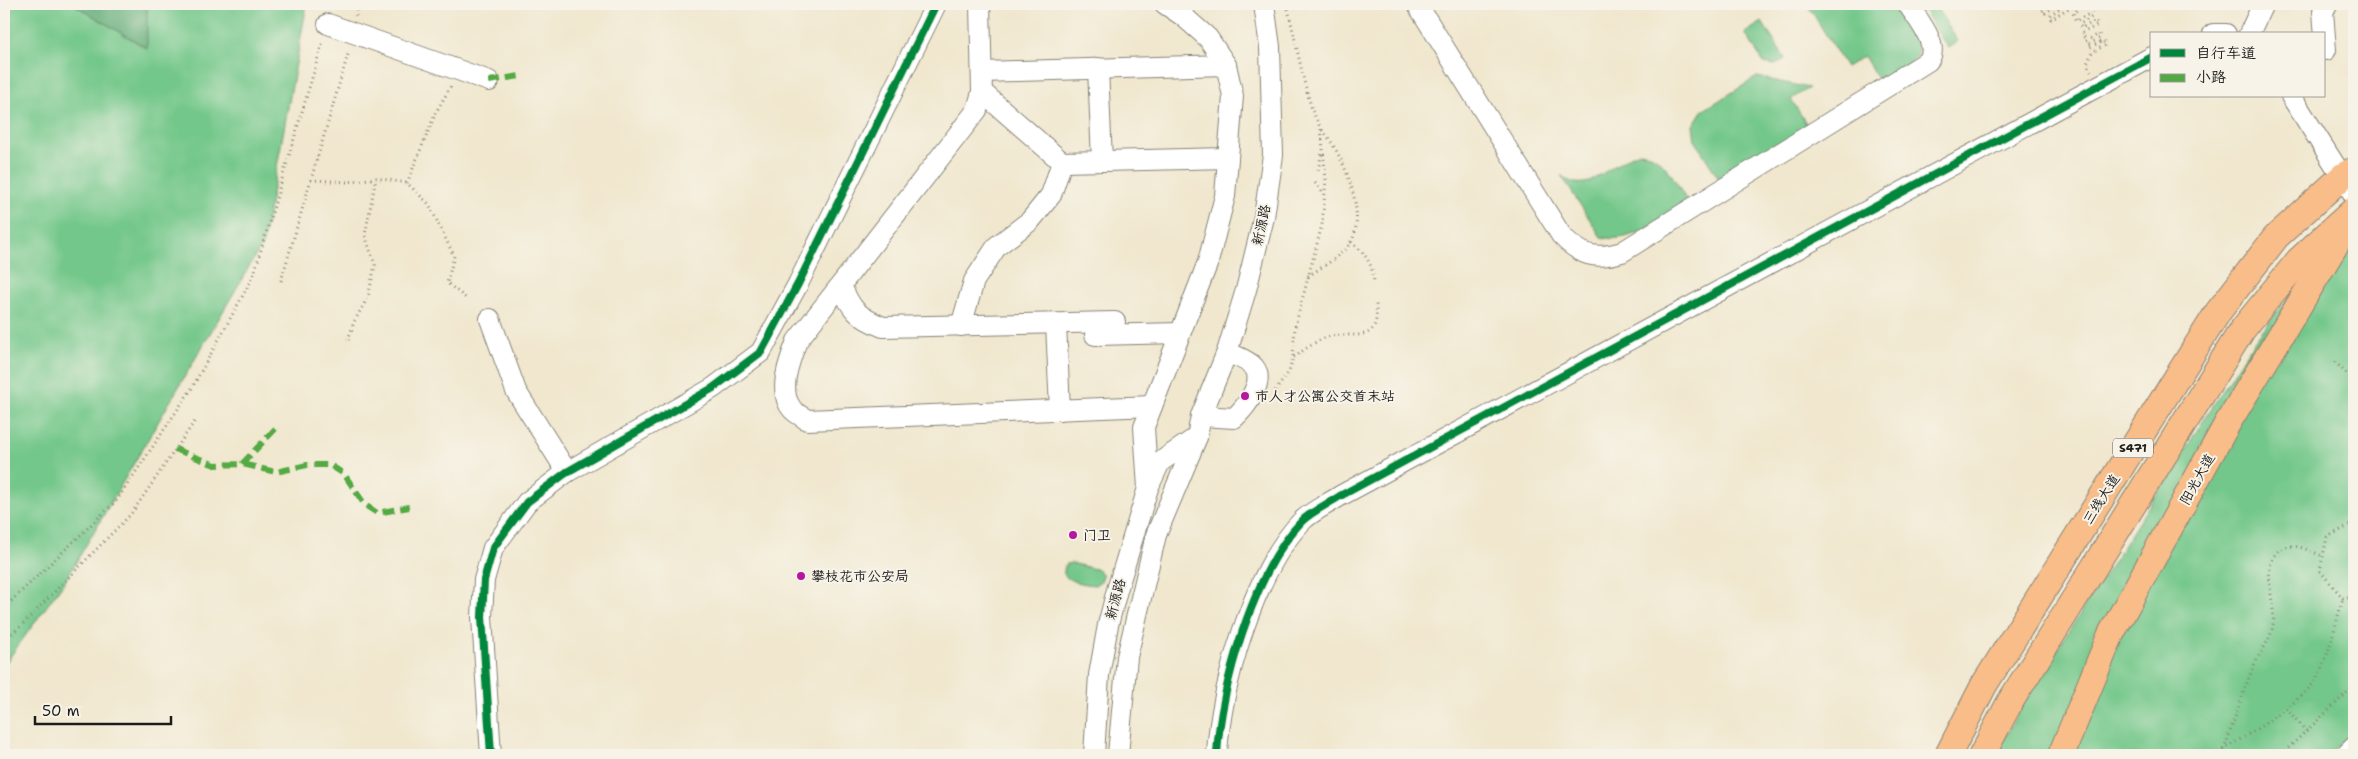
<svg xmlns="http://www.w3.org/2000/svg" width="2358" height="759" font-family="'Shantell Sans','LXGW WenKai TC',sans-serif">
	<rect width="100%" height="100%" fill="#f7f3e8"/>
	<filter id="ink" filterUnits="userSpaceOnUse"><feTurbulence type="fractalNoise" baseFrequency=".02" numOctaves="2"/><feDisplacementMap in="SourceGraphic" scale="10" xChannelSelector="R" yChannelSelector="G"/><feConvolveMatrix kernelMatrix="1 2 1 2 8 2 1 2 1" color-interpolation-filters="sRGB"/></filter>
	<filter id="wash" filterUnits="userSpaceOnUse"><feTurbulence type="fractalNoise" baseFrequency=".0096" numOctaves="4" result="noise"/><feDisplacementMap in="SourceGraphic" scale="20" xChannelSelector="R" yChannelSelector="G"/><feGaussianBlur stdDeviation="1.12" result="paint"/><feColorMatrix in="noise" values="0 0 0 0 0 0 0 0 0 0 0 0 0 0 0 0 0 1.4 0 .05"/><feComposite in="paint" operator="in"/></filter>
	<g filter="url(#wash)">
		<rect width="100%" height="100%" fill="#f0e7ce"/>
		<!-- green -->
		<g fill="#73c78a" stroke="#487253">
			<path d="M4 4H73L146 48 147 4H307L263 243 65 581 4 665Z"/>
			<path d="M1807 4H1895C1904 19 1926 42 1916 59L1880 83 1864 56 1846 67Z"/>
			<path d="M1920 4H1934L1958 41 1948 48Z"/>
			<path d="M1762 22 1785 59 1774 65 1764 63 1745 33Z"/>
			<path d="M1757 77 1809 88 1791 99 1809 128 1721 182 1695 141 1693 125 1702 111Z"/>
			<path d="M1640 152C1665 155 1676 183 1688 203 1662 218 1632 245 1601 237L1561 175C1570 183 1577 185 1589 182L1632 155Z"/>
			<path d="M2354 227V731L2328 755H1996L2021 706 2253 343 2310 268Z"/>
			<path d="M1071 563 1099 570 1103 575 1102 580 1095 585C1084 584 1055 581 1066 564Z"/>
		</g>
		<!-- forest -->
		<path fill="#5eac76" stroke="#3d6449" d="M73 4H147V48Z"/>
	</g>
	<g filter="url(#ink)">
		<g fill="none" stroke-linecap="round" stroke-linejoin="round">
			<defs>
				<g id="minor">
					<path d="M980 4 982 92 977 110 797 341C790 359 777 391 792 409 795 413 803 417 807 420L1152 406"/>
					<path d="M1417 4 1561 235C1581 256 1595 260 1622 252L1928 61C1941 45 1917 19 1908 4"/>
					<path d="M328 24 489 81"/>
					<path d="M2213 34H2226"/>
					<path d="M2249 34 2263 4"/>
					<path d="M2326 50 2323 11 2328 4"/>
					<path d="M1098 68 1102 161"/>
					<path d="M982 72 1226 65"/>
					<path d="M982 92 1062 162 1228 158"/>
					<path d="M2291 96 2354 195"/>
					<path d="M841 285C851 310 858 317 883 327L1115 322"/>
					<path d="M490 319 516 391 567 472"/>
					<path d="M1056 324 1060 410"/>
					<path d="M961 326 974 281 997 246 1030 221 1051 195 1062 162"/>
					<path d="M1095 335 1180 333"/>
					<path d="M1201 416 1234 418C1245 408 1266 382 1254 367 1248 360 1235 356 1227 352"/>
					<path d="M1148 488 1144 427 1208 262 1225 196 1233 96 1226 65 1208 38 1183 16 1165 4"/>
					<path d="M491 755 482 617 484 580 493 548 527 502 567 472 713 388 761 352 798 284 936 4"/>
					<path d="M1094 755 1099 675 1108 625 1117 590 1148 488 1160 462 1197 437"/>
					<path d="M1118 755 1127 657 1156 535 1197 437 1201 416 1227 352 1246 290 1264 217 1273 155 1270 47 1264 4"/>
					<path d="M1217 755C1220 687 1254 571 1302 521 1312 511 1328 504 1340 496L2152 57"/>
					<path d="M2346 755 2354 747"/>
				</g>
				<g id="major">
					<path d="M1948 755 1984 685 2218 312 2276 237 2343 176 2354 170"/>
					<path d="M1982 755 2010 702 2242 330 2299 260 2354 210"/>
					<path d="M2061 755 2111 634 2227 424 2345 229"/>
				</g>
			</defs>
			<!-- minor casing -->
			<use href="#minor" stroke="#868275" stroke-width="22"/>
			<!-- major casing -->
			<use href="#major" stroke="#868275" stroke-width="28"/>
			<!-- path -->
			<g stroke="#868275" stroke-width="3" stroke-dasharray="1 4" stroke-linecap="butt">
				<path d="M2037 4 2039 7 2043 4"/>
				<path d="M2051 4 2042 11 2045 13 2057 5 2060 8 2049 16 2051 19 2075 4"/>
				<path d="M2080 4 2082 7 2073 13 2076 21 2091 13 2092 17 2080 24 2081 28 2096 21 2098 25 2082 33 2086 41 2099 34 2100 38 2089 44 2090 47 2103 41 2106 45 2092 52 2087 64 2091 71"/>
				<path d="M356 16 357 4"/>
				<path d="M1318 170 1322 152"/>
				<path d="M311 180 348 182 376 178 407 183 429 204 454 256 447 283 467 299"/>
				<path d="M407 183 436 112 451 86"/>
				<path d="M1315 183 1324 194"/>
				<path d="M1351 242C1366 253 1373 265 1374 283"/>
				<path d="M1308 276C1322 267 1341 257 1350 243 1369 216 1342 151 1322 130"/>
				<path d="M281 281 349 51"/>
				<path d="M348 340 354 322 368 297 375 265 365 235 376 178"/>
				<path d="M1294 357C1304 350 1315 341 1327 337 1353 330 1380 348 1376 304"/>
				<path d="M2335 362 2354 381"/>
				<path d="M1275 391 1289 372 1293 357 1295 327 1322 225 1326 180 1321 129 1312 110 1304 81 1287 4"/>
				<path d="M2354 523 2327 537 2320 571 2343 598H2354"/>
				<path d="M4 608 117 500 192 388 253 277 323 41"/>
				<path d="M4 640 20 627 131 514 195 421"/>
				<path d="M2286 708 2306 731"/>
				<path d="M2224 750C2233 723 2242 696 2252 670 2258 654 2271 641 2273 625 2277 603 2257 563 2283 548 2295 542 2312 552 2323 556"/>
				<path d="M2214 755C2240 740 2298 705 2314 682 2328 663 2336 621 2343 598"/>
				<path d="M2281 755 2354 686"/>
			</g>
			<!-- minor -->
			<use href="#minor" stroke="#fff" stroke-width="20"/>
			<!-- major -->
			<use href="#major" stroke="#f8bd89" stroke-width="26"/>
			<!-- quiet -->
			<g stroke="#52a943" stroke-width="6" stroke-dasharray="12 6" stroke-linecap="butt">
				<path d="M489 81 520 76"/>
				<path d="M175 449 215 465 242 464 276 472 307 465H330L344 474 365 505 377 513 409 507"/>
				<path d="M242 464 277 427"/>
			</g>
			<defs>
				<g id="cycleway">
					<path d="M491 755 482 617 484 580 493 548 527 502 567 472 713 388 761 352 798 284 936 4"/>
					<path d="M1217 755C1220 687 1254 571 1302 521 1312 511 1328 504 1340 496L2152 57"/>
				</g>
			</defs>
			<!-- cycleway casing -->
			<use href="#cycleway" stroke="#f7f3e8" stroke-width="11"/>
			<!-- cycleway -->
			<use href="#cycleway" stroke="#00873e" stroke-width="8"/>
		</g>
	</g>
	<!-- markers -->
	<g fill="#b5179e" stroke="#f7f3e8" stroke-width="2">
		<circle cx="1245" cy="396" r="5"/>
		<circle cx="1073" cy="535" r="5"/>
		<circle cx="801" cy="576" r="5"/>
	</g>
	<g text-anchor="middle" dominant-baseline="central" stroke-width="4" stroke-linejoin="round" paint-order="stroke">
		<!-- shield labels -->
		<rect fill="#f7f3e8" stroke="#5e5c59" stroke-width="1" x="2113" y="438.5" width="40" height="19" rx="4"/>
		<g font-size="12" font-weight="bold" fill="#1c1c1c">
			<text x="2133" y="448">S471</text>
		</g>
		<!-- street labels -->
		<g font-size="14" fill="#1c1c1c" stroke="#f7f3e8">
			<text transform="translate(1261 225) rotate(-78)">新源路</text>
			<text transform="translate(2197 479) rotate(-61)">阳光大道</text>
			<text transform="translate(2101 499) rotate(-58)">三线大道</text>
			<text transform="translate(1115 599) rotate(-75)">新源路</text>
		</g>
		<!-- poi labels -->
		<g font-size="14" fill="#1c1c1c" stroke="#f7f3e8" text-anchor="start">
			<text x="1255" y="396">市人才公寓公交首末站</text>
			<text x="1083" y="535">门卫</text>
			<text x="811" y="576">攀枝花市公安局</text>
		</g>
	</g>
	<!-- margin -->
	<rect width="2358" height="759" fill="none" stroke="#f7f3e8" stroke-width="20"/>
	<!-- legend -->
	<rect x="2150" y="32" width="175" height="65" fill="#f7f3e8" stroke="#9f9d96"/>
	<rect x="2160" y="49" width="25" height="8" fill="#00873e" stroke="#9f9d96"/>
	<text x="2196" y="58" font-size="15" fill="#1c1c1c">自行车道</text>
	<rect x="2160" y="74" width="25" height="8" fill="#52a943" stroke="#9f9d96"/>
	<text x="2196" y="82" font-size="15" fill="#1c1c1c">小路</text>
	<!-- scale -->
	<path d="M35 716v8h136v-8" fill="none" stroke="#1c1c1c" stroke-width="2.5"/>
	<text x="42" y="716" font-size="15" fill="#1c1c1c" stroke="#f7f3e8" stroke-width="4" paint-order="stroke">50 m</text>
</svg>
